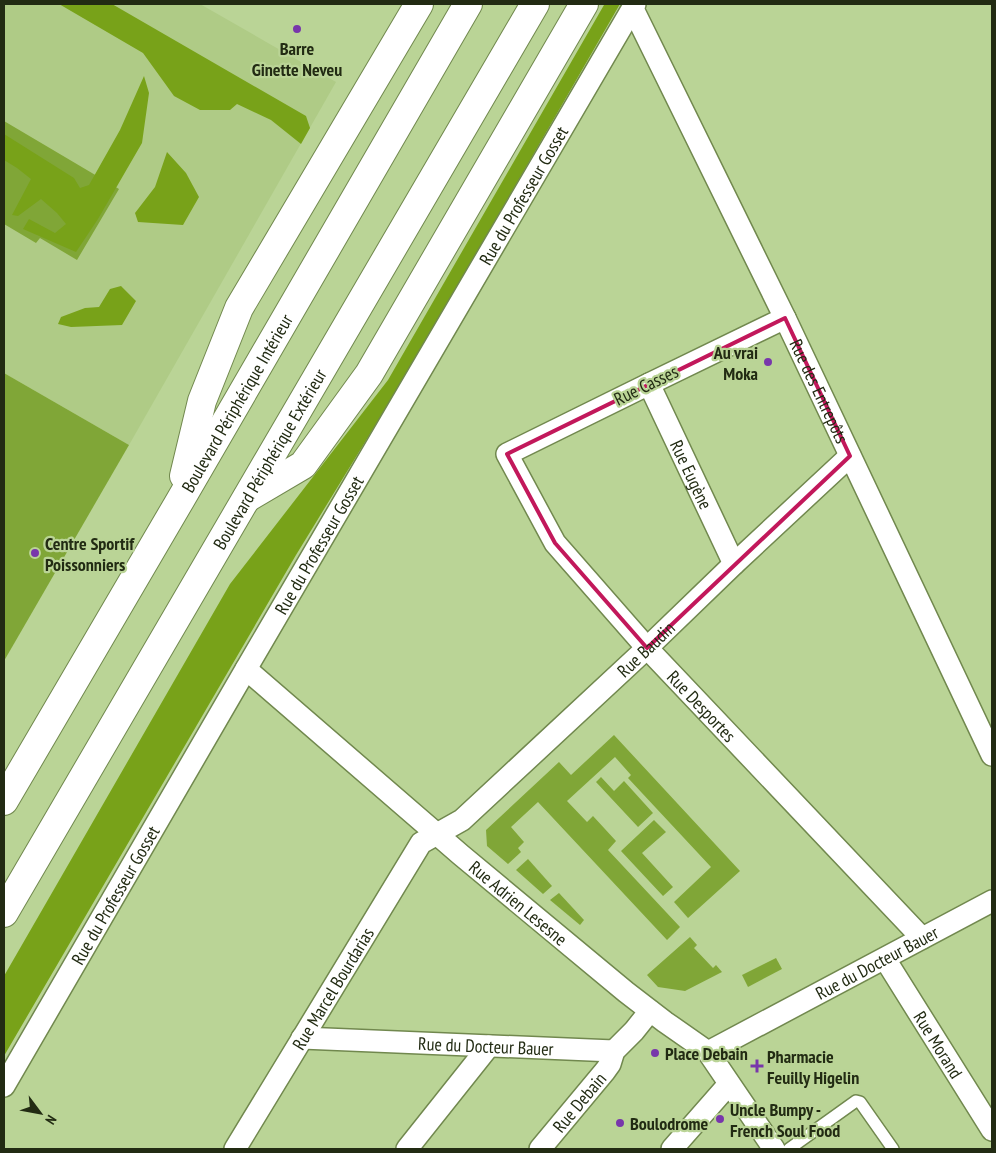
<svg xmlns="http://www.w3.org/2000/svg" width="996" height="1153" font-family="'PT Sans Narrow',sans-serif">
	<rect width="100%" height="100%" fill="#bad496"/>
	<!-- built -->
	<path fill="#afcb86" d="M4 4H200L336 82 129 445 4 373Z"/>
	<!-- green -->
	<g fill="#80a637">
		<path d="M4 121 119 189 77 260 40 238 36 243 4 224Z"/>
		<path d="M4 373 129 445 4 661Z"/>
		<path d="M614 735 740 871 688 918 674 902 711 867 628 778 631 775 615 757 567 801 587 822 593 816 616 841 608 850 680 927 667 940 538 802 511 827 524 842 518 848 521 852 508 864 487 846 486 830 559 762 571 775Z"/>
		<path d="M601 777 614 791 624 781 653 813 638 827 596 782Z"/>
		<path d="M654 820 666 832 642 853 673 887 663 896 621 851Z"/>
		<path d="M528 859 552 886 543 894 516 870Z"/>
		<path d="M559 893 584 920 580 925 550 900Z"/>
		<path d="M690 937 697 945 694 948 713 968 716 965 722 972 685 991 658 987 647 975Z"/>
		<path d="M776 958 782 969 748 987 742 975Z"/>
	</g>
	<!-- forest -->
	<g fill="#78a219">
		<path d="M59 4H112L306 116 310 128 301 144 271 120 237 104 230 110H200L174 96 143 53Z"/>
		<path d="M607 4H620L411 367 296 555 4 1056V976L230 584 388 380 604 5Z"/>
		<path d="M144 76 149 93 142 143 98 219 76 252 23 229 29 219 55 233 66 224 57 213 41 199 18 216 12 215 31 179 17 168 4 160V134L74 178 80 188 89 185 120 130Z"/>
		<path d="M167 152 186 173 199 197 183 225 138 222 135 213 155 187Z"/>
		<path d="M121 286 136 301 122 325 71 327 58 324 61 317 85 308 99 307 110 289Z"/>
	</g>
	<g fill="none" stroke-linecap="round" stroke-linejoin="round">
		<defs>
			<path id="lane" d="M789 1149 856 1101 860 1102 893 1149"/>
			<g id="street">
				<path id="s1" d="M633 9 785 318 992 755"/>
				<path id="s2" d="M785 318 649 384 507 454 555 543 647 648 922 938"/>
				<path id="s3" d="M649 384 734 564"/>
				<path id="s4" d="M246 669 461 855 626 992 665 1022 708 1052 774 1149"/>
				<path id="s5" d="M885 959 992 1130"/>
				<path id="s6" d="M302 1038 614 1051"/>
				<path id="s7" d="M708 1052 992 901"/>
				<path id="s8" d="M4 1086 246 669 635 4"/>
				<path id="s9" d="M235 1149 421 843 462 820 647 648 734 564 850 456"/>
				<path d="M407 1149 489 1046"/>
				<path id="s10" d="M540 1149 605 1071 610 1064 614 1051 634 1031 650 1011"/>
				<path d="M672 1149 729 1084"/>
			</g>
			<g id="highway">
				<path d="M184 476 202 401 239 308 419 4"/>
				<path d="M247 498 303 465 369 374 584 4"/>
				<path id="s11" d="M4 801 178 504 468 4"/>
				<path id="s12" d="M4 913 535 4"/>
			</g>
		</defs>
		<!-- lane casing -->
		<use href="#lane" stroke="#71884e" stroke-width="14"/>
		<!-- street casing -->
		<use href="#street" stroke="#71884e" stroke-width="24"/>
		<!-- highway casing -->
		<use href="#highway" stroke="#71884e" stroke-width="30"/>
		<!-- lane -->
		<use href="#lane" stroke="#fff" stroke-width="11"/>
		<!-- street -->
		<use href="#street" stroke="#fff" stroke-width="21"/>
		<!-- highway -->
		<use href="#highway" stroke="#fff" stroke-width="28"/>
	</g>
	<!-- marked area -->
	<path fill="none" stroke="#c2185b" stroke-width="4" stroke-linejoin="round" d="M785 318 850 456 647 648 555 543 507 454Z"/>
	<!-- markers -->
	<g fill="#7836ab" stroke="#bad496" stroke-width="2">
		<circle cx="297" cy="29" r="5"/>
		<circle cx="768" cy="362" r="5"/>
		<circle cx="35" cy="553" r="5"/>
		<circle cx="655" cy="1053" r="5"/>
		<path d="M754.5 1058.5h5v5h5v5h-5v5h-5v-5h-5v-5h5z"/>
		<circle cx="720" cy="1119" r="5"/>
		<circle cx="620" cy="1123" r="5"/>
	</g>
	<g text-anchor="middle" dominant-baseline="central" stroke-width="4.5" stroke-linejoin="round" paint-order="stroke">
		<!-- poi labels -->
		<g font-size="18" font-weight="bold" fill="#222b13" stroke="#bad496" text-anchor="start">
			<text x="297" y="48" text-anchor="middle">Barre<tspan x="297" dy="21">Ginette Neveu</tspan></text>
			<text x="758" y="352" text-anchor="end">Au vrai<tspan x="758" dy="21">Moka</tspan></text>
			<text x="45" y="543">Centre Sportif<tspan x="45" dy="21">Poissonniers</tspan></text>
			<text x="665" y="1053">Place Debain</text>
			<text x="767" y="1056">Pharmacie<tspan x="767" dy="21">Feuilly Higelin</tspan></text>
			<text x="730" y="1109">Uncle Bumpy -<tspan x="730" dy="21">French Soul Food</tspan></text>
			<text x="630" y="1123">Boulodrome</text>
		</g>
		<!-- street labels -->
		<g font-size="18" fill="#222b13" stroke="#bad496">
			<text stroke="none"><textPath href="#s8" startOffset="1031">Rue du Professeur Gosset</textPath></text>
			<text transform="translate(646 385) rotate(-26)">Rue Casses</text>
			<text stroke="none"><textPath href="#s1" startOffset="425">Rue des Entrepôts</textPath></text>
			<text stroke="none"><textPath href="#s11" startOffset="461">Boulevard Périphérique Intérieur</textPath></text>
			<text stroke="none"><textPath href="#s12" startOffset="526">Boulevard Périphérique Extérieur</textPath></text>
			<text stroke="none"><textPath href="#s3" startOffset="100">Rue Eugène</textPath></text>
			<text stroke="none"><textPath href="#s8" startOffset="626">Rue du Professeur Gosset</textPath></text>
			<text stroke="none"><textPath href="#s9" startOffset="656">Rue Baudin</textPath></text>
			<text stroke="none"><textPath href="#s2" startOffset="630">Rue Desportes</textPath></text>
			<text stroke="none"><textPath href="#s8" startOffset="221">Rue du Professeur Gosset</textPath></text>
			<text stroke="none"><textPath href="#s4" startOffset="359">Rue Adrien Lesesne</textPath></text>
			<text stroke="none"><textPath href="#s7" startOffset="191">Rue du Docteur Bauer</textPath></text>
			<text stroke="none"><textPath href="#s9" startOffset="188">Rue Marcel Bourdarias</textPath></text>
			<text stroke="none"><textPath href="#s6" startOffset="184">Rue du Docteur Bauer</textPath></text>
			<text stroke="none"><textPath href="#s5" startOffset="101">Rue Morand</textPath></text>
			<text stroke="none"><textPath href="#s10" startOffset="61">Rue Debain</textPath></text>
		</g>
	</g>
	<!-- border -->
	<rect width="996" height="1153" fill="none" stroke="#222b13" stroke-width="10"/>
	<!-- north arrow -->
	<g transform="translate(40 1113) rotate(122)" stroke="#bad496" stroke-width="4" paint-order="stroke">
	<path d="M0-4L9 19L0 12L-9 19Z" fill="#222b13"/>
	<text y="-8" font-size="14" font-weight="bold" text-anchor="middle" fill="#222b13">N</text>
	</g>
</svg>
